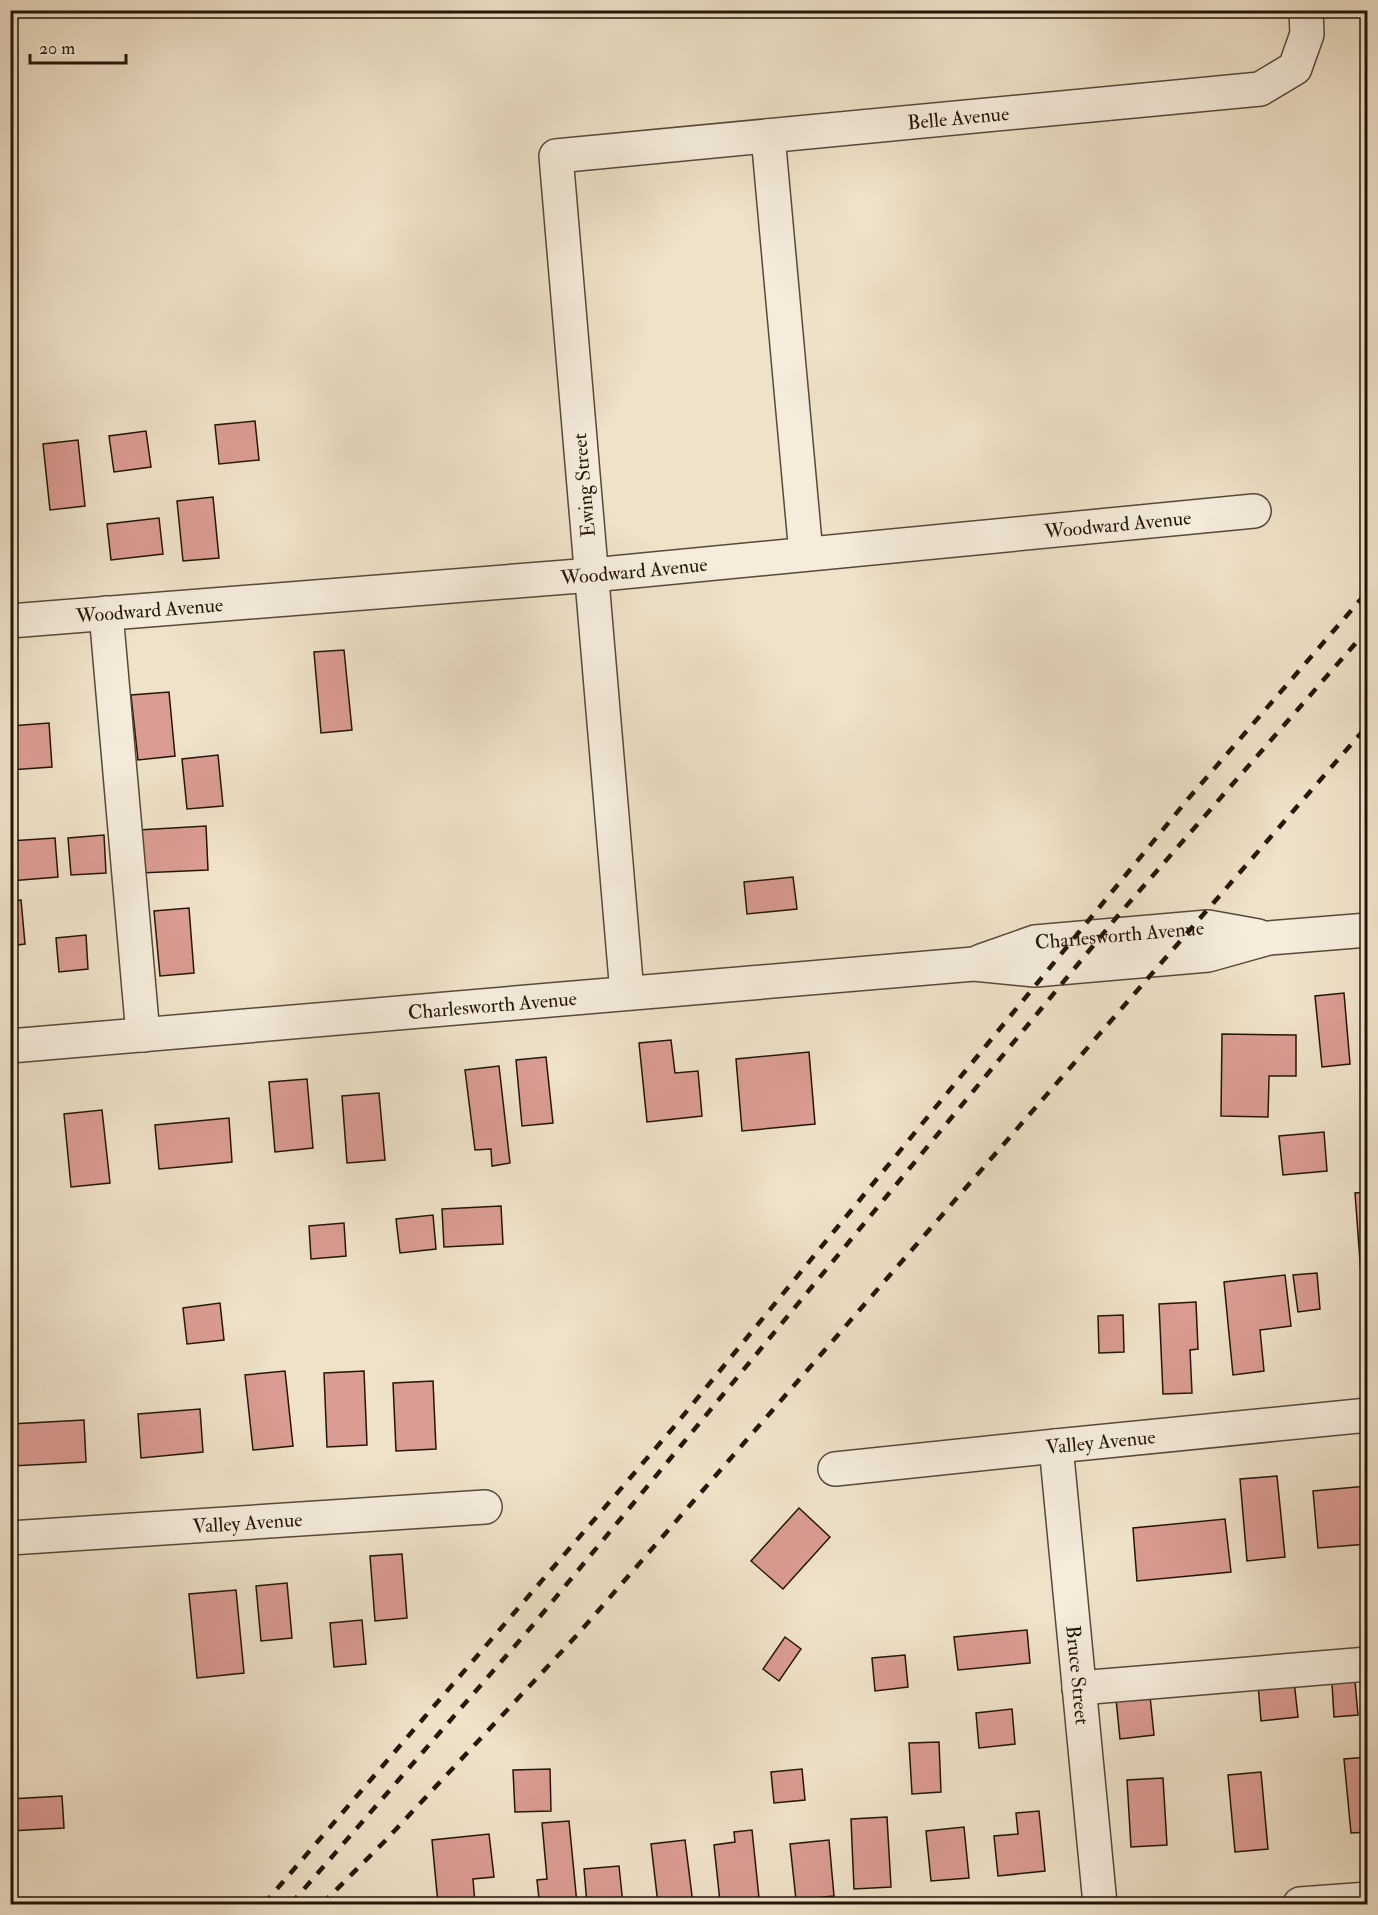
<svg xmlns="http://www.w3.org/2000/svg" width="1378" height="1915" font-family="'IM FELL Double Pica',serif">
	<rect width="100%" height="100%" fill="#efe2c9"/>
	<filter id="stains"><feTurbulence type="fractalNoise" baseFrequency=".00333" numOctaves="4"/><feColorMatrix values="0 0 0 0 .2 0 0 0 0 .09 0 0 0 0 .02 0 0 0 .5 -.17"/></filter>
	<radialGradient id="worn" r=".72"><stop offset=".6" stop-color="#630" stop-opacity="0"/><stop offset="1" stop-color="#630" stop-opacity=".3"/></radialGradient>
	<!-- building -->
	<g fill="#db9c93" stroke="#241608" stroke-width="1.5">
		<path d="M255 421 259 460 219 464 215 425Z"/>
		<path d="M146 431 151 467 114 472 109 436Z"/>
		<path d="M78 440 85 506 50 510 43 444Z"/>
		<path d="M213 497 219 558 183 561 177 501Z"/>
		<path d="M159 518 163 554 111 560 107 524Z"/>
		<path d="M344 650 352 730 321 733 314 652Z"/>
		<path d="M169 692 175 756 138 760 131 695Z"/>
		<path d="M49 723 52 767 10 770V726Z"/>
		<path d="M218 755 223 806 187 809 182 759Z"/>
		<path d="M206 826 208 870 140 873 138 830Z"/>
		<path d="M104 835 106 873 71 875 68 838Z"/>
		<path d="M55 838 58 877 10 881V841Z"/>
		<path d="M793 877 797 909 747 914 744 882Z"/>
		<path d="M21 900 25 944 10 946V901Z"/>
		<path d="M189 908 194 973 160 976 154 911Z"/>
		<path d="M86 935 88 969 59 972 56 938Z"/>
		<path d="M1344 993 1350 1064 1322 1067 1315 996Z"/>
		<path d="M1222 1034 1296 1035V1076H1269L1268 1117 1221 1116Z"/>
		<path d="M671 1040 675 1073 698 1071 702 1116 647 1122 639 1043Z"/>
		<path d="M809 1052 815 1124 742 1131 736 1059Z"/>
		<path d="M546 1057 553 1123 522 1126 516 1060Z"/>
		<path d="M499 1066 510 1163 492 1166 491 1149 475 1150 465 1070Z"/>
		<path d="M307 1079 313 1148 275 1152 269 1082Z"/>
		<path d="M379 1093 385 1160 347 1163 342 1096Z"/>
		<path d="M102 1110 110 1183 71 1187 64 1114Z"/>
		<path d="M229 1118 232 1162 159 1169 155 1125Z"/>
		<path d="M1324 1132 1327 1171 1283 1175 1279 1136Z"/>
		<path d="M10 1136H15L17 1177H10Z"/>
		<path d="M1368 1192V1275H1361L1355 1193Z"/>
		<path d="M501 1206 503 1244 444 1247 442 1209Z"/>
		<path d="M433 1215 436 1249 400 1253 396 1219Z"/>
		<path d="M344 1223 346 1256 311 1259 309 1226Z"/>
		<path d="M1317 1273 1320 1309 1298 1312 1293 1275Z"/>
		<path d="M1285 1275 1291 1326 1260 1330 1264 1371 1233 1375 1224 1282Z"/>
		<path d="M1196 1302 1198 1349 1190 1350 1192 1393 1163 1394 1159 1304Z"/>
		<path d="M220 1303 224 1340 187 1344 183 1308Z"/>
		<path d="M1123 1315 1124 1352 1099 1353 1098 1316Z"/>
		<path d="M285 1371 293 1446 253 1450 245 1375Z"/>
		<path d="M364 1371 367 1445 327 1447 324 1373Z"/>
		<path d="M433 1381 436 1449 396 1451 393 1383Z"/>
		<path d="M200 1409 203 1452 141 1458 138 1414Z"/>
		<path d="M84 1420 86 1462 12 1466 10 1424Z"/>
		<path d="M1277 1476 1285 1557 1247 1561 1240 1479Z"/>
		<path d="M1367 1486 1368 1544 1318 1548 1313 1491Z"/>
		<path d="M799 1508 830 1537 783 1589 751 1561Z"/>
		<path d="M1225 1519 1231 1572 1137 1581 1133 1528Z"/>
		<path d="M402 1554 407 1618 375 1621 370 1556Z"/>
		<path d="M287 1583 292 1638 261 1641 256 1586Z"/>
		<path d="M236 1590 244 1673 197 1678 189 1594Z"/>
		<path d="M362 1620 366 1664 334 1667 330 1623Z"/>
		<path d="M1027 1630 1030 1663 958 1670 954 1637Z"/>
		<path d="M785 1637 801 1649 779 1681 763 1669Z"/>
		<path d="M905 1655 908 1687 875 1691 872 1658Z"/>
		<path d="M1294 1681 1298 1717 1261 1721 1258 1684Z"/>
		<path d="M1355 1681 1358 1715 1334 1717 1332 1683Z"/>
		<path d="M1150 1696 1154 1735 1120 1739 1116 1699Z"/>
		<path d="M1012 1709 1015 1744 979 1748 976 1713Z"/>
		<path d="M939 1742 941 1792 912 1794 909 1743Z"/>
		<path d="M1368 1757V1832L1351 1833 1344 1759Z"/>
		<path d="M550 1769 551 1811 515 1812 513 1770Z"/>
		<path d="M802 1769 805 1800 774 1803 771 1772Z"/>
		<path d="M1261 1772 1268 1849 1235 1852 1228 1775Z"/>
		<path d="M1163 1778 1167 1845 1131 1847 1127 1780Z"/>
		<path d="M62 1796 64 1828 10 1831V1799Z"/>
		<path d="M1039 1811 1045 1871 998 1876 994 1836 1018 1834 1016 1813Z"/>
		<path d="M887 1817 891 1887 854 1889 851 1819Z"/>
		<path d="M569 1821 577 1904H549L548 1899H539L537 1880 547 1879 542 1823Z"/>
		<path d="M964 1827 969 1878 931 1881 926 1831Z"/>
		<path d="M752 1830 759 1898 720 1902 714 1845 735 1842 734 1832Z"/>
		<path d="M489 1834 494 1877 473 1879 475 1904H438L432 1840Z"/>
		<path d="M685 1840 693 1904H658L651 1844Z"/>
		<path d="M829 1840 834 1896 796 1900 790 1844Z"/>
		<path d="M619 1866 623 1904H587L584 1869Z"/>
	</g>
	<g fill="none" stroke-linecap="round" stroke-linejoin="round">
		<defs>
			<g id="minor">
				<path d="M768 136 806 554"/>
				<path d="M106 613 143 1035"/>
				<path id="s1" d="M10 621 592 575 1254 511"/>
				<path id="s2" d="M981 961 1035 942 1208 927 1258 936"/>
				<path id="s3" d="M627 993 556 156 1260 89 1295 68 1307 34 1306 10"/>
				<path id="s4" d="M10 1046 974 964 1035 970 1208 955 1269 938 1368 930"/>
				<path id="s5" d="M1056 1446 1100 1904"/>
				<path id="s6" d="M835 1469 1056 1446 1368 1415"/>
				<path id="s7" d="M10 1538 485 1507"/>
				<path d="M1079 1688 1368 1664"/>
				<path d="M1300 1904 1368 1899"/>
			</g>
		</defs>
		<!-- minor casing -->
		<use href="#minor" stroke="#574938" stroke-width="36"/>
		<!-- minor -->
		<use href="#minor" stroke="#f5ecdc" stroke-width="33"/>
		<!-- rail -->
		<g stroke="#241608" stroke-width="4.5" stroke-dasharray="10 10" stroke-linecap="butt">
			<path d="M264 1904 673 1428 1188 799 1368 591"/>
			<path d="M291 1904 533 1625 1121 912 1368 629"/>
			<path d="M322 1904 385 1841 578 1634 1368 725"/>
		</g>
	</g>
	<g text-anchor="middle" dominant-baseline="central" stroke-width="4.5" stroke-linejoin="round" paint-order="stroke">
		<!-- street labels -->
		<g font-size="20" fill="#241608" stroke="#f5ecdc">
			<text stroke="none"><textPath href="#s3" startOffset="1244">Belle Avenue</textPath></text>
			<text transform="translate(584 485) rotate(-95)">Ewing Street</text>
			<text stroke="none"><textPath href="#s1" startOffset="1112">Woodward Avenue</textPath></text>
			<text stroke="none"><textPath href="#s1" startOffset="626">Woodward Avenue</textPath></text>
			<text stroke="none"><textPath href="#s1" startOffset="140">Woodward Avenue</textPath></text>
			<text stroke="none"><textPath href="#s2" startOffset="142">Charlesworth Avenue</textPath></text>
			<text stroke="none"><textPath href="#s4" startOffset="484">Charlesworth Avenue</textPath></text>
			<text stroke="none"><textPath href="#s6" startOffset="267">Valley Avenue</textPath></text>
			<text stroke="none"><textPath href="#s7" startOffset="238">Valley Avenue</textPath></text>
			<text stroke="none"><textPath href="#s5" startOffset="230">Bruce Street</textPath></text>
		</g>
	</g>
	<!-- margin -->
	<rect width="1378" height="1915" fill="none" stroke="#efe2c9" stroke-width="36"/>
	<rect x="12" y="12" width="1354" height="1891" fill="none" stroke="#241608" stroke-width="3"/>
	<rect x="18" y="18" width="1342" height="1879" fill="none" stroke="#241608" stroke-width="1.5"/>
	<!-- scale -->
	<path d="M30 54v9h96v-9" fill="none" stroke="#241608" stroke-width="3"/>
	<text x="39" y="54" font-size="18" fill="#241608" stroke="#f5ecdc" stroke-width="4.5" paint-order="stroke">20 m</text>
	<rect width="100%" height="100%" filter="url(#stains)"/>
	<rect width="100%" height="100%" fill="url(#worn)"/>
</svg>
